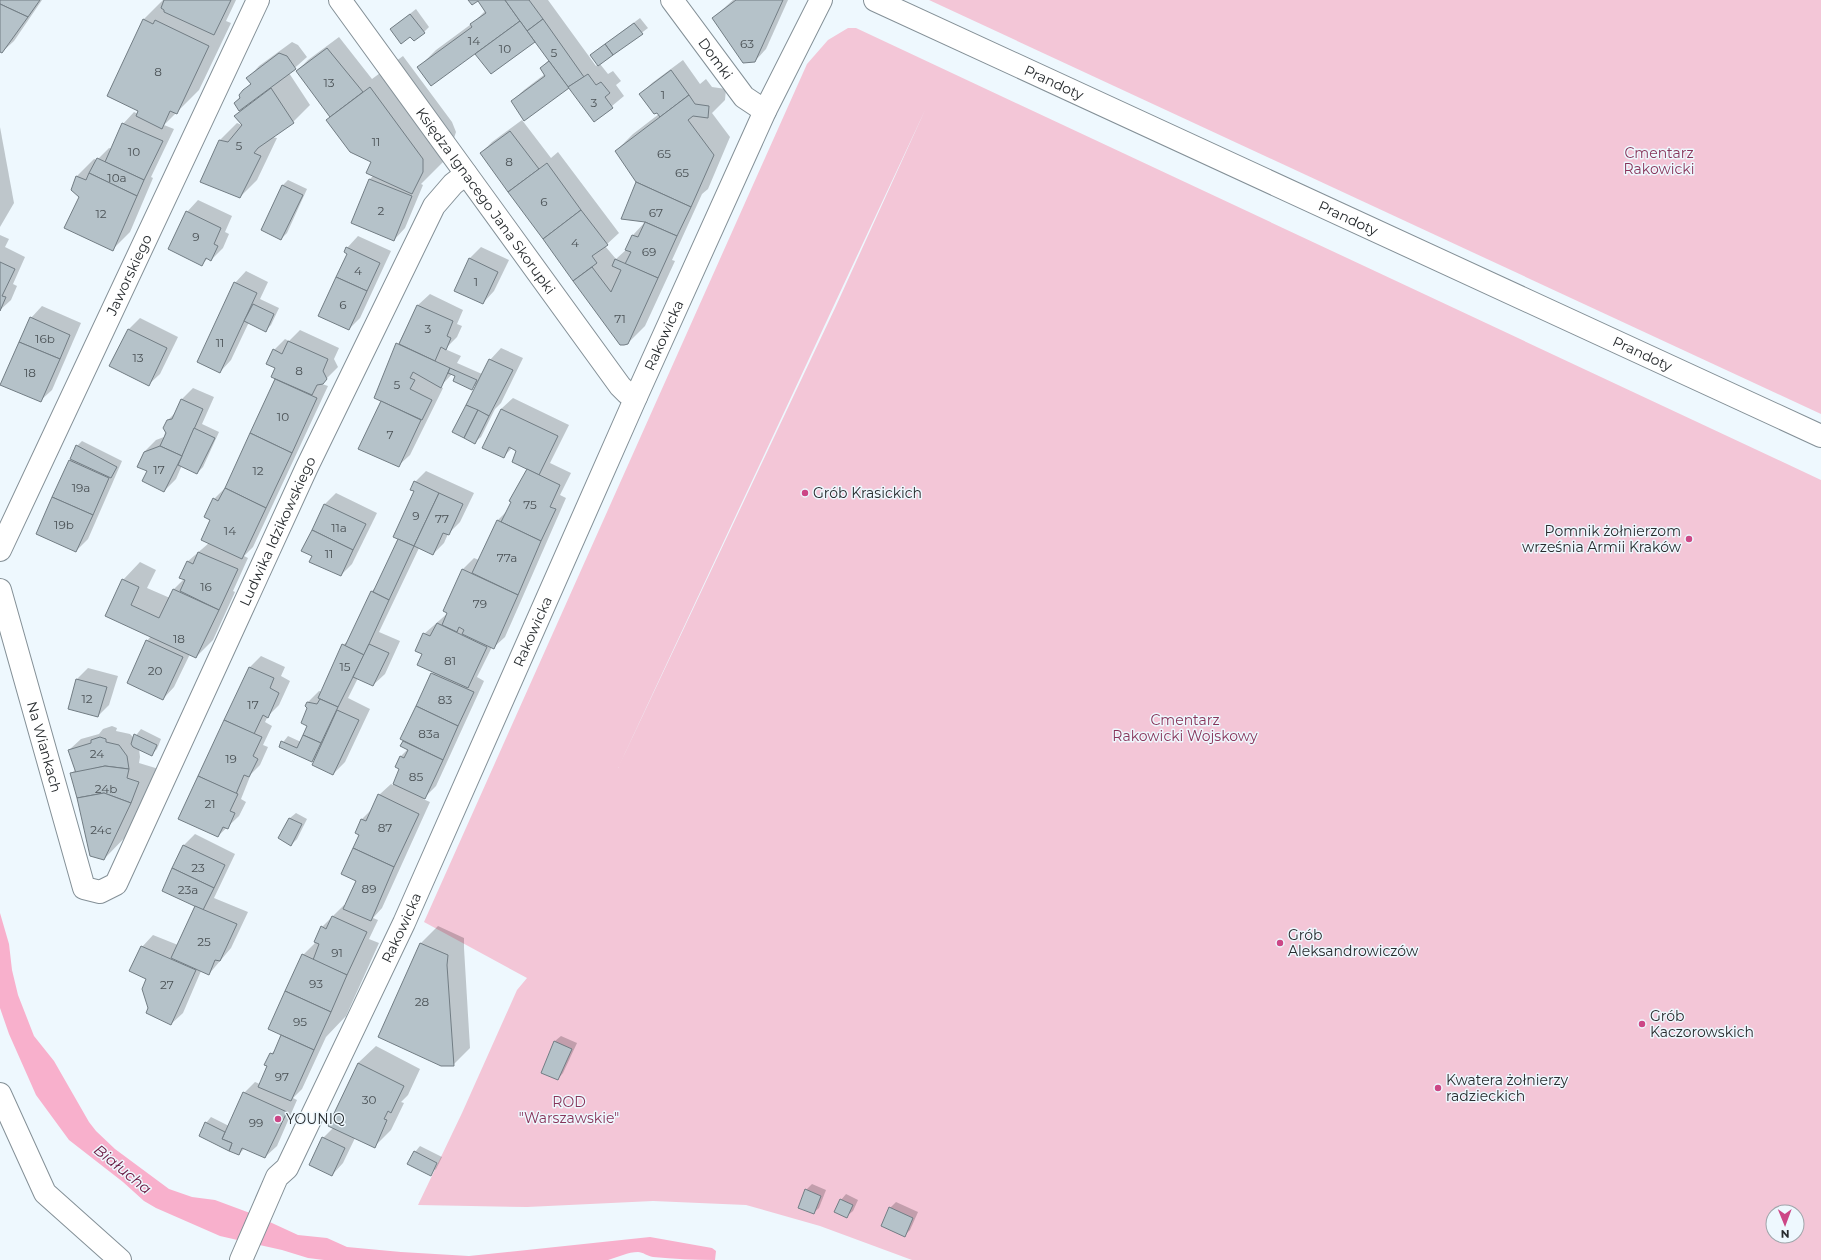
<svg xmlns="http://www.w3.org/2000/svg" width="1821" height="1260" font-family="Montserrat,sans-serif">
	<rect width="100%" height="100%" fill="#eef8fe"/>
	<!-- green -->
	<g fill="#f3c6d7" fill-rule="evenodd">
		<path d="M929 0H1821V414Z"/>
		<path d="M848 28H856L1821 480V1260H912L820 1226 746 1205 653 1201 527 1207 418 1205 462 1113 517 990 527 978 424 922 807 64 828 40ZM926 108 836 306 618 768ZM1773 1212H1797V1236H1773Z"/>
	</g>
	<!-- water -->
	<path fill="#f8b0cc" d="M0 913 9 944 12 970 18 995 34 1036 54 1061 89 1122 96 1131 115 1149 169 1189 192 1197 215 1200 250 1213 298 1235 327 1238 347 1247 401 1252 469 1256 650 1237 712 1248 716 1251 715 1260C694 1260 674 1259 653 1257 647 1256 643 1252 638 1252 628 1252 618 1257 608 1260H324L308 1258 282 1250 220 1236 156 1208 144 1201 123 1182 69 1140 36 1095 9 1034 0 1008Z"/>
	<!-- shadow -->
	<g fill="#0003">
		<path d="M0 0H42L14 41 2 52 0 51Z"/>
		<path d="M163 0H236L226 21 231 23 199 90 164 125 174 129 151 177 153 178 130 232 113 249 81 196 72 190 77 176 94 159 97 160 109 148 112 149 123 124 134 112 138 114 143 20Z"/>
		<path d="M478 0H548L596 66 598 64 591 55 640 18 648 28 600 64 608 74 613 71 621 81 616 85 624 96 594 121 569 87 512 101 524 90 545 74 541 68 549 60 536 41 491 73 475 52 419 67 436 50 474 22 486 10Z"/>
		<path d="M733 0H788L766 49 755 61 713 18Z"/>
		<path d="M416 9 429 27 424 32 411 36 391 29Z"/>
		<path d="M339 37 372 79 403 56 452 122 456 132 452 144 444 161 421 184 423 185 405 228 394 240 352 222 370 179 374 175 372 161 331 117 297 71 308 60Z"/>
		<path d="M292 42 298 45 307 57 289 73 310 105 293 122 272 137 277 138 257 180 240 197 220 140 237 123 242 125 235 116 240 111 235 103 251 83 248 78 259 66Z"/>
		<path d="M683 60 700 84 706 79 712 87 726 89 725 100 712 113 730 137 708 189 702 194 672 260 675 261 645 326 628 343 621 344 481 153 492 142 522 120 551 158 558 152 619 233 605 246 616 259 627 249 633 235 646 221 638 181 616 151 633 134 659 114 641 94 652 83Z"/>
		<path d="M0 127 14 203 0 227Z"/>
		<path d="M288 180 307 189 287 233 281 239 262 230 283 185Z"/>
		<path d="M198 200 232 216 225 232 229 234 223 248 211 260 208 258 202 264 187 212Z"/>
		<path d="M0 235 9 239 5 247 25 257 13 284 17 286 11 300 0 310Z"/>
		<path d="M358 236 391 251 360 318 349 329 347 248Z"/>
		<path d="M481 247 509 260 494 291 483 303 455 290 470 258Z"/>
		<path d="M246 271 268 282 260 299 279 308 271 325 265 331 249 322 231 360 220 372 235 283Z"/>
		<path d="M430 294 463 310 457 324 462 326 457 337 445 349 461 356 457 363 482 374 490 360 501 348 523 358 501 403 495 409 481 437 475 442 478 383 472 388 452 374 440 387 443 388 410 455 398 466 382 400 389 362 418 305Z"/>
		<path d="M42 306 81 323 52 390 40 401 31 318Z"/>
		<path d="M140 318 178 337 160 374 148 385 129 329Z"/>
		<path d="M300 330 339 348 334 359 338 367 323 382 322 384 328 386 253 547 244 556 248 558 233 591 235 592 213 640 196 657 190 654 174 687 163 699 147 641 151 636 106 616 123 580 140 562 156 570 147 588 170 598 174 589 184 579 187 562 209 543 214 499 226 487 276 378 277 367 274 350 285 339 289 341Z"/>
		<path d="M193 388 214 397 202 424 219 432 203 467 197 473 182 465 176 479 164 491 149 471 144 452 156 440 164 437 168 420 176 412 182 399Z"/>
		<path d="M513 398 569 425 550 463 571 473 560 495 566 498 505 637 493 648 492 647 477 677 484 681 436 786 423 799 430 802 382 908 373 918 378 920 369 939 379 943 346 1016 326 1037 302 1089 293 1098 297 1100 277 1146 265 1157 245 1148 239 1154 229 1150 206 1123 211 1117 229 1126 244 1093 255 1082 260 1084 269 1066 271 1054 277 1048 283 1035 303 955 315 943 322 927 344 905 346 906 357 880 361 834 356 832 362 819 373 808 379 795 391 784 393 785 401 769 396 766 401 756 408 749 402 746 404 741 401 739 434 672 424 654V634L449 612 445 610 463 569 474 558 479 560 498 520 508 510 528 468 518 451 512 448 503 457 501 409Z"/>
		<path d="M82 441 122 461 88 539 76 551 70 461 77 446Z"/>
		<path d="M426 471 474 493 460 522 448 534 444 543 433 554 419 548 379 632 400 641 385 674 373 685 358 678 348 698 370 709 345 762 333 774 316 758 312 761 280 746 288 736 301 742 308 726V702L319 691 322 692 343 645 349 640 372 591 376 587 399 538 415 491V482Z"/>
		<path d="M336 493 377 513 352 564 341 575 313 555 325 504Z"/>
		<path d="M261 656 285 667 281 676 290 681 279 705 268 716 265 722 272 726 263 745 268 747 260 765 251 774 241 799 246 802 239 816 218 836 179 818 250 667Z"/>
		<path d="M88 668 118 676 109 705 98 716 77 679Z"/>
		<path d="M112 726 117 728 116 731 130 734 134 738 141 729 161 739 157 749 152 754 139 749 140 757 139 763 162 770 136 826 104 859 72 773 76 769 69 750 81 739 99 734 103 729Z"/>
		<path d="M296 813 307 819 297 839 291 845 279 838 290 818Z"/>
		<path d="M195 834 235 854 214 898 248 912 231 948 209 974 201 971 183 1013 171 1024 149 1008 142 947 153 935 178 945 196 906 183 846Z"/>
		<path d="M438 926 464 938V948L470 1048 453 1065 379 1037 421 943Z"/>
		<path d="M561 1036 577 1043 563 1073 558 1079 543 1072 555 1041Z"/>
		<path d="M376 1046 420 1069 408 1095 401 1102 404 1103 391 1130 374 1147 355 1138 343 1163 332 1175 323 1138 333 1128 329 1125 358 1063Z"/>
		<path d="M420 1146 442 1157 436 1169 430 1174 415 1152Z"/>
		<path d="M812 1184 826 1190 819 1208 813 1213 806 1190Z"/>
		<path d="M846 1194 858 1200 853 1211 847 1216 841 1200Z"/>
		<path d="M896 1202 918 1212 910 1230 905 1235 890 1208Z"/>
	</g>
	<!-- building -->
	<g fill="#b5c2c9" stroke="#727d84">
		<path d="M0 0H40L28 17 0 4Z"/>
		<path d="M164 0H231L214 35 164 12V10L161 8Z"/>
		<path d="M468 0H505L520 21 431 86 417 67 472 27 470 24 486 13 478 1 472 5Z"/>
		<path d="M505 0H529L543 19 527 31Z"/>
		<path d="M736 0H783L755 62 743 63 712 18Z"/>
		<path d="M0 4 28 17 2 53 0 52Z"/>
		<path d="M410 14 425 33 414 41 410 37 401 44 390 29Z"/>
		<path d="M143 19 153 24 155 20 209 46 177 114 170 111 162 129 136 116 138 111 107 96Z"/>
		<path d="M543 19 584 77 568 87 527 31Z"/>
		<path d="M520 21 535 42 491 74 475 54Z"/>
		<path d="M634 23 643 34 613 55 605 44Z"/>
		<path d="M605 44 613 55 598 66 590 55Z"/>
		<path d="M327 48 363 92 330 117 296 71Z"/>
		<path d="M279 53 287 56 296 69 239 111 234 103 240 98 239 95 243 90 251 84 246 78Z"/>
		<path d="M549 61 569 88 524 121 511 101 545 76 540 68Z"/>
		<path d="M671 70 689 95 660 117 657 113 654 114 639 94Z"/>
		<path d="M588 74 596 85 601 82 610 93 605 97 613 108 594 122 568 87Z"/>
		<path d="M370 87 423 159V172L412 194 366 173 371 162 350 152 326 120Z"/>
		<path d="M271 88 294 123 258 148 254 153 261 156 240 198 200 182 219 140 228 142 242 125 234 116Z"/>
		<path d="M689 95 695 104 709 106 708 118 693 116 688 120 714 155 691 207 636 182 615 151Z"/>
		<path d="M122 123 163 141 144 180 105 162Z"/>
		<path d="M510 131 539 169 508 192 480 153Z"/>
		<path d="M97 158 144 180 137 196 89 173Z"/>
		<path d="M547 163 581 210 543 239 508 192Z"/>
		<path d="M89 173 137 196 113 251 64 228 79 197 71 190 76 176 86 180Z"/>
		<path d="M369 179 412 196 394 241 351 223Z"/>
		<path d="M636 182 691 207 677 236 645 222 621 219Z"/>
		<path d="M282 185 303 195 281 240 261 230Z"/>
		<path d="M581 210 608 245 592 256 597 263 573 281 543 239Z"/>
		<path d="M186 211 221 228 214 244 218 246 211 261 206 258 202 266 168 249Z"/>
		<path d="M645 222 677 236 658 278 625 264 631 252 625 250 632 235 638 237Z"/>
		<path d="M346 247 380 263 367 291 336 277 347 254 344 252Z"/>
		<path d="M469 258 498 272 483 304 454 291Z"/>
		<path d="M615 259 658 278 628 344 624 345H620L573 281 592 267 611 292 621 270 612 266Z"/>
		<path d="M0 262 15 269 2 296 6 297 0 311Z"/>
		<path d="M336 277 367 291 349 330 318 316Z"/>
		<path d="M234 282 257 293 220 373 197 362Z"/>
		<path d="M253 304 274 314 266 332 244 321Z"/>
		<path d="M417 305 453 321 447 336 451 338 446 350 441 347 435 361 399 344Z"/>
		<path d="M30 317 70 335 60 359 19 342Z"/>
		<path d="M128 329 167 348 149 386 109 366Z"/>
		<path d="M288 341 328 359 323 371 327 379 323 384 317 385 312 395 271 377 275 368 266 364 273 349 282 354Z"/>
		<path d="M19 342 60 359 41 402 0 385Z"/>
		<path d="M396 343 450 368 441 388 413 372 410 378 415 380 410 389 432 400 422 420 374 398Z"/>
		<path d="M489 359 513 370 489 416 466 405Z"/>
		<path d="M450 368 477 380 472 390 453 381 455 376 448 373Z"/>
		<path d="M275 379 317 398 292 453 250 433Z"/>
		<path d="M181 399 203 409 182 456 160 446 166 433 163 428 167 420 172 419Z"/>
		<path d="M381 401 421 420 399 467 358 449Z"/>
		<path d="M466 405 478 410 464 438 452 432Z"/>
		<path d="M501 409 558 436 539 475 512 462 516 451 509 447 504 458 482 448Z"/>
		<path d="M478 410 489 416 475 444 464 438Z"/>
		<path d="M194 428 215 438 197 474 178 465Z"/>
		<path d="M250 433 292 453 266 508 225 488Z"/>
		<path d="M76 445 117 467 111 478 70 459Z"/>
		<path d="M160 446 182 456 164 492 142 481 147 471 137 467 144 452Z"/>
		<path d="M69 460 109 478 93 515 52 497Z"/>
		<path d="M527 469 560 485 550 507 556 509 541 541 501 522 511 502 509 501Z"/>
		<path d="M414 481 439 493 414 546 393 537 414 491 410 490Z"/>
		<path d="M225 488 266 508 242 559 201 540 210 520 204 517 213 498 218 501Z"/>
		<path d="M439 493 463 504 449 535 443 533 433 555 414 546Z"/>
		<path d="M52 497 93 515 76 552 36 534Z"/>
		<path d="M324 504 366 524 353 550 312 530Z"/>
		<path d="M497 520 541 541 518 595 472 573Z"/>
		<path d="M312 530 353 550 341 576 309 562 312 556 301 551Z"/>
		<path d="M398 539 414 546 389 600 373 592Z"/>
		<path d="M198 552 238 569 219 610 180 591 185 580 179 578 187 561 193 564Z"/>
		<path d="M462 569 518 595 494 649 462 634 464 630 459 627 457 632 442 625 447 613 443 611Z"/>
		<path d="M122 579 139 587 131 605 159 618 173 589 219 610 196 658 105 616Z"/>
		<path d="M371 591 389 600 364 655 345 646Z"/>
		<path d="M437 623 487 647 468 688 417 665 422 654 415 651 423 633 430 636Z"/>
		<path d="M146 640 183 657 163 700 127 683Z"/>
		<path d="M342 644 364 655 338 707 318 698Z"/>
		<path d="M369 644 389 653 373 686 353 677Z"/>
		<path d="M249 667 274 678 270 688 279 693 268 718 263 715 254 734 224 720Z"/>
		<path d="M431 673 474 692 458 726 416 706Z"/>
		<path d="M76 679 107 687 98 717 68 709Z"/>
		<path d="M320 699 338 707 321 743 303 735 307 726 301 723 307 708 305 706 307 702 317 704Z"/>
		<path d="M416 706 458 726 443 760 400 739Z"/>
		<path d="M337 710 359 720 333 775 312 765Z"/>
		<path d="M224 720 262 737 253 756 258 759 249 777 244 775 236 794 198 776Z"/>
		<path d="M134 734 157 745 152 756 133 747 131 744Z"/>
		<path d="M303 735 321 743 312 762 279 747 281 741 297 748Z"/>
		<path d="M100 737 106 739V742L119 745 127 756 129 769 105 766 76 773 68 750 91 743V740Z"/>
		<path d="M403 741 443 760 425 799 393 784 399 769 395 767 400 756 404 758 408 750 400 746Z"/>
		<path d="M105 766 129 769 127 778 139 782 131 803 104 793 77 798 70 773Z"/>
		<path d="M198 776 238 794 230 811 235 813 228 829 223 827 218 837 178 819Z"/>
		<path d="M104 793 131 803 104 860 90 856 77 798Z"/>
		<path d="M378 794 419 814 394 867 353 848 359 835 355 833 361 819 366 821Z"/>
		<path d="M289 818 302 824 291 846 278 838Z"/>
		<path d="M183 845 225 865 214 888 172 868Z"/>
		<path d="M353 848 394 867 371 921 343 909 356 881 341 874Z"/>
		<path d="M172 868 214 888 203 910 162 891Z"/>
		<path d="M195 906 237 924 220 961 215 960 209 975 171 958Z"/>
		<path d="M332 916 367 932 347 975 313 960 319 944 314 942 321 926 326 929Z"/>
		<path d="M420 943 448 955 447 965 454 1066H441L378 1037Z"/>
		<path d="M141 946 196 970 171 1025 146 1013 148 1008 142 989 146 979 129 971Z"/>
		<path d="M302 954 347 975 331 1012 285 991Z"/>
		<path d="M285 991 331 1012 314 1050 268 1029Z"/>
		<path d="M281 1035 314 1050 291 1101 258 1087 267 1066 264 1065 270 1053 273 1054Z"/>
		<path d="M554 1041 572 1049 558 1080 541 1073Z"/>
		<path d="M358 1063 404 1086 391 1113 388 1111 384 1119 387 1120 375 1148 328 1126Z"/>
		<path d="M243 1092 287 1112 265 1158 242 1148 239 1155 229 1151 232 1143 222 1139Z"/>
		<path d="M205 1122 225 1132 222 1139 232 1143 229 1151 199 1136Z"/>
		<path d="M322 1137 345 1148 332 1176 309 1165Z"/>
		<path d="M414 1151 437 1163 431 1176 407 1164Z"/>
		<path d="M805 1189 821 1196 814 1214 798 1208Z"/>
		<path d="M840 1199 853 1205 847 1218 834 1212Z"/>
		<path d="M889 1207 913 1218 905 1237 881 1226Z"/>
	</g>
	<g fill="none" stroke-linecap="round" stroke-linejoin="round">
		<defs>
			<g id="street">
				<path id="s1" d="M340 0 620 386 627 393 636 397"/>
				<path id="s2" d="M672 0 744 97 765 111"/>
				<path id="s3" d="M0 550 258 0"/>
				<path id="s4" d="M0 590 84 888 100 892 116 884 307 467 434 206 453 184 466 174"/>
				<path d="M0 1094 45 1193 120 1260"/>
				<path id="s5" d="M241 1260 277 1177 287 1168 404 923 636 397 765 111 821 0"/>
			</g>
			<g id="secondary">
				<path id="s6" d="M875 0 1821 436"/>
			</g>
		</defs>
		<!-- street casing -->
		<use href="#street" stroke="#849097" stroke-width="24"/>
		<!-- secondary casing -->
		<use href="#secondary" stroke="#849097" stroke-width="24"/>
		<!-- street -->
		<use href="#street" stroke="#fff" stroke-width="22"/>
		<!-- secondary -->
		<use href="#secondary" stroke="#fff" stroke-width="22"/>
	</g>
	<!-- markers -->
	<g fill="#cc4686" stroke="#eef8fe" stroke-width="1.5">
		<circle cx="805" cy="493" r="4"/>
		<circle cx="1689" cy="539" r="4"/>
		<circle cx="1280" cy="943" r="4"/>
		<circle cx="1642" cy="1024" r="4"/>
		<circle cx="1438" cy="1088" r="4"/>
		<circle cx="278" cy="1119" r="4"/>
	</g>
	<g text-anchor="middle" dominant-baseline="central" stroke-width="3" stroke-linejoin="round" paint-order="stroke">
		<!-- number labels -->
		<g font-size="12" fill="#4b5256">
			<text x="474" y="40">14</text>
			<text x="747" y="43">63</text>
			<text x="505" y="48">10</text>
			<text x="554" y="52">5</text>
			<text x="158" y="71">8</text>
			<text x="329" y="82">13</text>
			<text x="663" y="94">1</text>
			<text x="594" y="102">3</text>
			<text x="376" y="141">11</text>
			<text x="239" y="145">5</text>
			<text x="134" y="151">10</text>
			<text x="664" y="153">65</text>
			<text x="509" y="161">8</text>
			<text x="682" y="172">65</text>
			<text x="117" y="177">10a</text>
			<text x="544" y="201">6</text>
			<text x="381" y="210">2</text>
			<text x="656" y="212">67</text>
			<text x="101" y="213">12</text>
			<text x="196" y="236">9</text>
			<text x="575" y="242">4</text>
			<text x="649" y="251">69</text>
			<text x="358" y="270">4</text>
			<text x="476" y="281">1</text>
			<text x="343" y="304">6</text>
			<text x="620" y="318">71</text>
			<text x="428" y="328">3</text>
			<text x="45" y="338">16b</text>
			<text x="220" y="342">11</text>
			<text x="138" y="357">13</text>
			<text x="299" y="370">8</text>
			<text x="30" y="372">18</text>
			<text x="397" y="384">5</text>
			<text x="283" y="416">10</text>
			<text x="390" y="434">7</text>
			<text x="159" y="469">17</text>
			<text x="258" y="470">12</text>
			<text x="81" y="487">19a</text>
			<text x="530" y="504">75</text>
			<text x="416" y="515">9</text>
			<text x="442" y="518">77</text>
			<text x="64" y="524">19b</text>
			<text x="339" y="527">11a</text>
			<text x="230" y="530">14</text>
			<text x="329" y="553">11</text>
			<text x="507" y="557">77a</text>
			<text x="206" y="586">16</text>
			<text x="480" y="603">79</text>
			<text x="179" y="638">18</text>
			<text x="450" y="660">81</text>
			<text x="345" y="666">15</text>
			<text x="155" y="670">20</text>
			<text x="87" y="698">12</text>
			<text x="445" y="699">83</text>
			<text x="253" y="704">17</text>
			<text x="429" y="733">83a</text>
			<text x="97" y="753">24</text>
			<text x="231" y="758">19</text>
			<text x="416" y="776">85</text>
			<text x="106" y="788">24b</text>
			<text x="210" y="803">21</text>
			<text x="385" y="827">87</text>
			<text x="101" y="829">24c</text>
			<text x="198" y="867">23</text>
			<text x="369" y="888">89</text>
			<text x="188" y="889">23a</text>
			<text x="204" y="941">25</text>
			<text x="337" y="952">91</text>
			<text x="316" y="983">93</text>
			<text x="167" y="984">27</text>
			<text x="422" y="1001">28</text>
			<text x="300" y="1021">95</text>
			<text x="282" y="1076">97</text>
			<text x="369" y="1099">30</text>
			<text x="256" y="1122">99</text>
		</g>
		<!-- street labels -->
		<g font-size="14" fill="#282c2f" stroke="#eef8fe">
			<text stroke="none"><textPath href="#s2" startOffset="73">Domki</textPath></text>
			<text stroke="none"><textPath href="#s6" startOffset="197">Prandoty</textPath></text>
			<text stroke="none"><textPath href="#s1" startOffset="248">Księdza Ignacego Jana Skorupki</textPath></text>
			<text stroke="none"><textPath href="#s6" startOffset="521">Prandoty</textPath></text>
			<text stroke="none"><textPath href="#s3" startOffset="304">Jaworskiego</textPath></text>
			<text stroke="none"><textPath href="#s5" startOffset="1018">Rakowicka</textPath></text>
			<text stroke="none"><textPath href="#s6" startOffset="845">Prandoty</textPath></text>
			<text stroke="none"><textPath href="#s4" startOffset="732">Ludwika Idzikowskiego</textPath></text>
			<text stroke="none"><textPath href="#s5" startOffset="694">Rakowicka</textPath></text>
			<text stroke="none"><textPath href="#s4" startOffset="163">Na Wiankach</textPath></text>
			<text stroke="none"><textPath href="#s5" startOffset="370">Rakowicka</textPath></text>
		</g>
		<!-- park labels -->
		<g font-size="14" fill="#87345a" stroke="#eef8fe">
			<text x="1659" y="153">Cmentarz<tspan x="1659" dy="16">Rakowicki</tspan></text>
			<text x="1185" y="720">Cmentarz<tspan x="1185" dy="16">Rakowicki Wojskowy</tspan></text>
			<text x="569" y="1102">ROD<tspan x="569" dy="16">"Warszawskie"</tspan></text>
		</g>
		<!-- poi labels -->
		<g font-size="14" fill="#282c2f" stroke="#eef8fe" text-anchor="start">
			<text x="813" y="493">Grób Krasickich</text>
			<text x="1681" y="531" text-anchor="end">Pomnik żołnierzom<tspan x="1681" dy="16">września Armii Kraków</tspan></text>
			<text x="1288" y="935">Grób<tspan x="1288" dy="16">Aleksandrowiczów</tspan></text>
			<text x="1650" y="1016">Grób<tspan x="1650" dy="16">Kaczorowskich</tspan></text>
			<text x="1446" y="1080">Kwatera żołnierzy<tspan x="1446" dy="16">radzieckich</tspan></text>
			<text x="286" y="1119">YOUNIQ</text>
		</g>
		<!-- water labels -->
		<g font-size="15" font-style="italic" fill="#691841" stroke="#eef8fe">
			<text transform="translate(123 1169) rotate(39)">Białucha</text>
		</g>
	</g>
	<!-- north arrow -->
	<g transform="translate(1785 1224) rotate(179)"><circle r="19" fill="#eef8fe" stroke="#9fa6ab"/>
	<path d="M0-3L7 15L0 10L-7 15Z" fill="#cc4686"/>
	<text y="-6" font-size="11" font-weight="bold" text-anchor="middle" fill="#282c2f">N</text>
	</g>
</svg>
